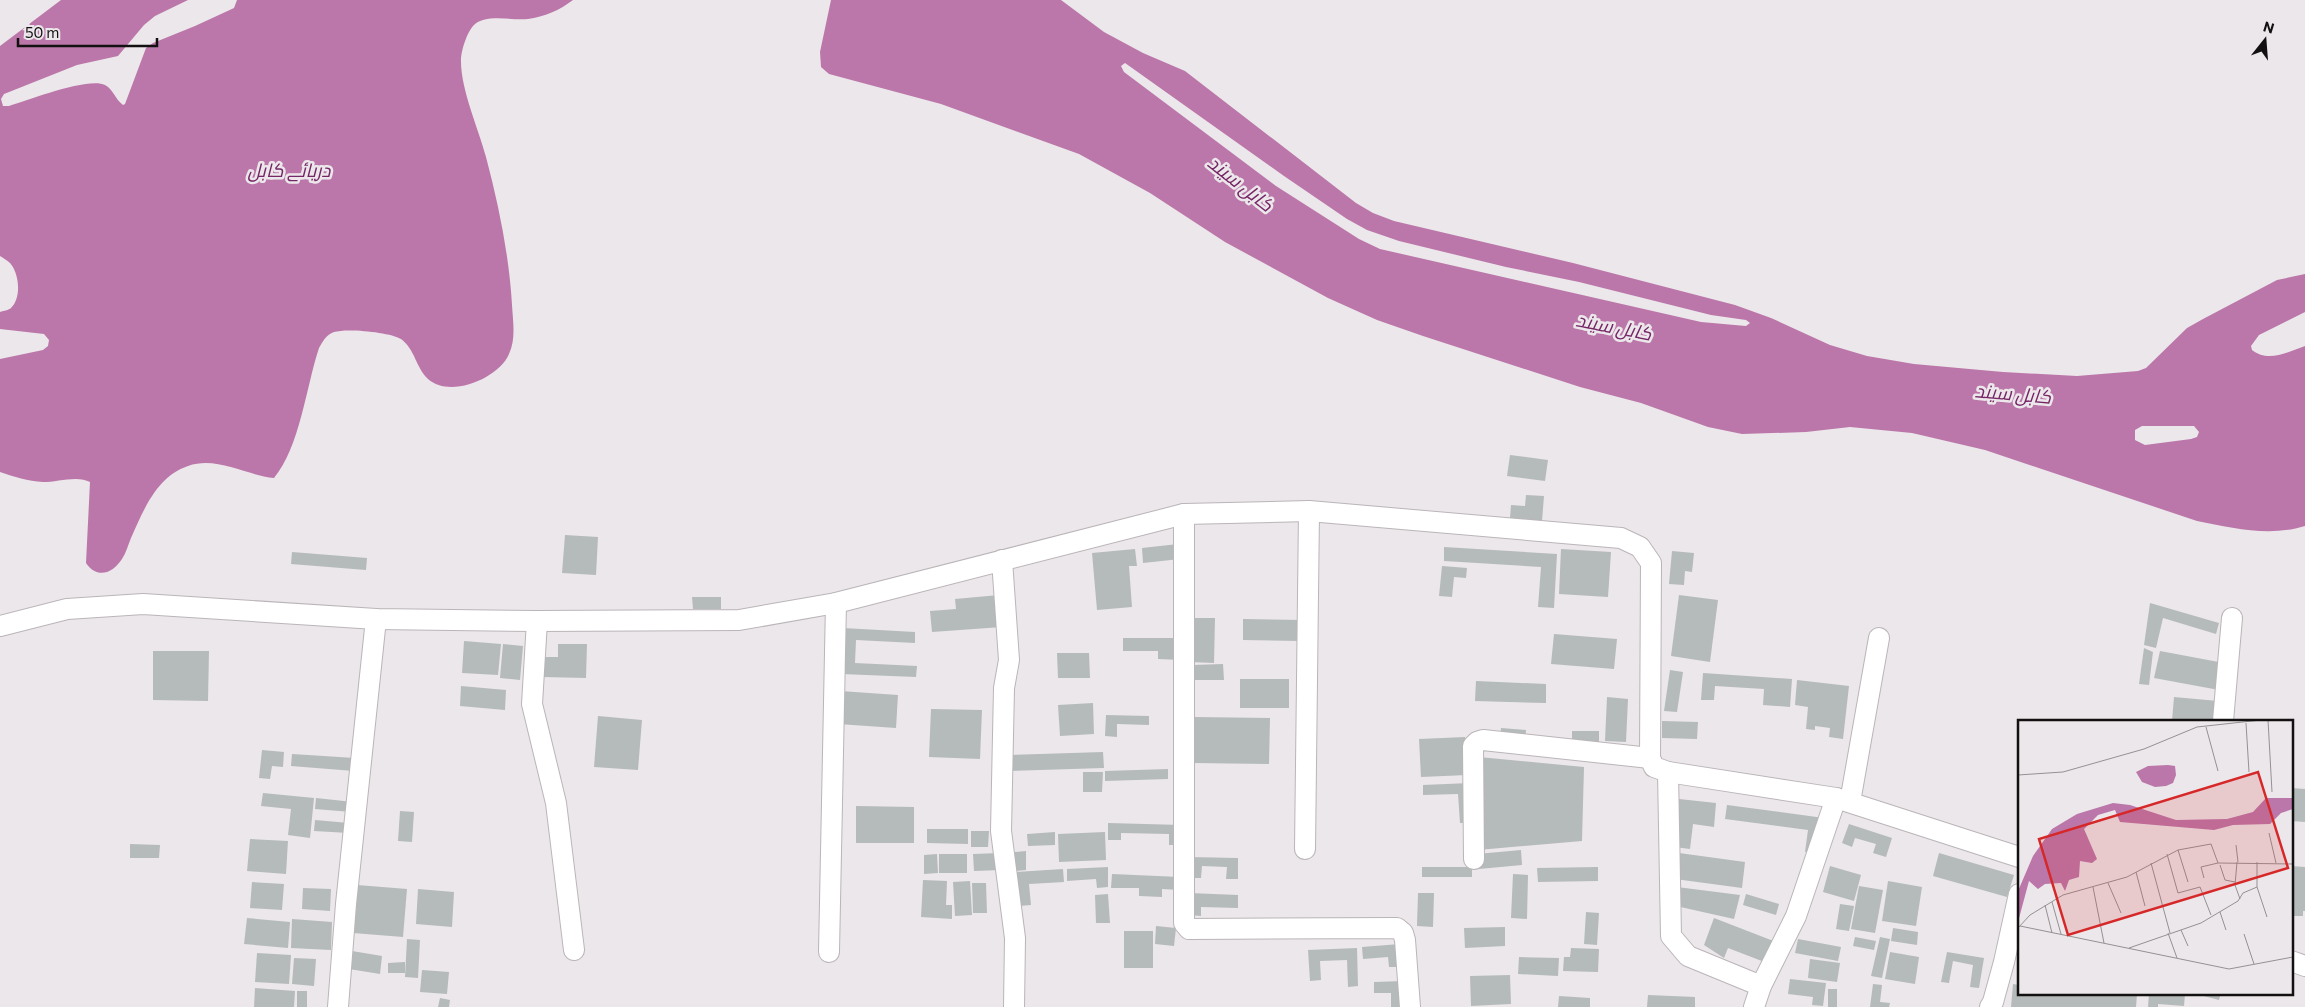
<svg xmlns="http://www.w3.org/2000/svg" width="2305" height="1007" font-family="Commissioner,Cairo,sans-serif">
	<rect width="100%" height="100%" fill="#ece7ea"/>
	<!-- water -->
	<g fill="#b7a" fill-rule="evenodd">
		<path d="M61 0H188L155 16 144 25 118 56 77 65 4 94 1 99 3 106H9C29 100 88 77 105 85 113 89 115 99 123 105L125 104 146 48 153 43 195 26 234 8 237 0H573C560 10 544 17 528 19 512 21 485 13 473 26 467 33 462 48 461 58 460 88 478 127 486 157 499 206 509 255 512 305 513 322 516 339 509 354 499 378 450 399 428 379 416 368 415 349 401 339 390 332 346 328 334 332 326 335 323 341 319 348 306 387 300 447 274 478 245 475 217 456 188 466 157 476 143 511 131 538 128 545 126 553 122 559 112 574 97 579 86 563L90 482C78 475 57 482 43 482 28 481 14 477 0 472V359L43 350 48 346 49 340 44 334 0 329V312C3 311 9 310 11 308 22 297 19 273 10 263 7 260 3 258 0 256V46Z"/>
		<path d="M831 0H1061L1104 32 1143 53 1185 71 1356 203 1373 213 1394 221 1573 263 1735 305 1771 318 1830 345 1867 356 1914 364 2003 372 2077 376 2138 371 2146 368 2187 328 2203 319 2277 280 2305 274V312L2259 335 2251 346 2252 350C2268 363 2288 352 2305 346V526C2270 537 2232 528 2197 521L1985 450 1912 433 1850 427 1806 432 1742 434 1708 427 1641 403 1580 387 1423 336 1377 320 1328 298 1225 242 1150 193 1079 154 941 104 829 74 821 67 820 52ZM1125 63 1284 176 1347 219 1367 230 1399 241 1506 267 1579 282 1711 315 1746 320 1750 323 1746 326 1701 322 1380 249 1359 239 1276 186 1124 72 1121 66ZM2142 426H2194L2199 432 2197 437 2191 439 2145 445 2135 440V430Z"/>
	</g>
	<!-- building -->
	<g fill="#b5bbba">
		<path d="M1510 455 1548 460 1545 481 1507 476Z"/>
		<path d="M1526 495 1544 496 1542 521 1510 518 1511 505 1525 506Z"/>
		<path d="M565 535 598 537 596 575 562 573Z"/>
		<path d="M1178 544 1180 559 1143 563 1142 548Z"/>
		<path d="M1444 547 1557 554 1554 608 1538 607 1541 567 1444 561Z"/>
		<path d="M1135 549 1137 566H1129L1132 607 1097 610 1092 553Z"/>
		<path d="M1561 549 1611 552 1608 597 1559 594Z"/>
		<path d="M1672 551 1694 553 1692 572 1685 571 1684 585 1669 584Z"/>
		<path d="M292 552 367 558 366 570 291 564Z"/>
		<path d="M1442 566 1467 568 1466 578 1454 577 1452 597 1439 596Z"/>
		<path d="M999 595 1002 627 932 632 930 611 956 609 955 599Z"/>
		<path d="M1679 595 1718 600 1710 662 1671 656Z"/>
		<path d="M692 597H721V609H693Z"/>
		<path d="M2150 603 2219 623 2216 634 2163 618 2156 648 2144 645Z"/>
		<path d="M1191 618H1215L1214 663 1190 662Z"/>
		<path d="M1243 619 1302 620 1301 641 1243 640Z"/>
		<path d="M843 628 915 632V643L856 640 855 663 917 666 916 677 841 674Z"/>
		<path d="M1554 634 1617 639 1614 669 1551 664Z"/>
		<path d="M1123 638H1181V660L1158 659V651H1123Z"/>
		<path d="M464 641 501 644 498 675 462 673Z"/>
		<path d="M503 644 523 646 520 680 500 678Z"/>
		<path d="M558 644H587L586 678 543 677V657H558Z"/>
		<path d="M2144 648 2153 652 2149 685 2139 684Z"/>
		<path d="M153 651H209L208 701 153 700Z"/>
		<path d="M2160 651 2224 663 2219 690 2154 678Z"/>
		<path d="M1057 653H1089L1090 678H1058Z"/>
		<path d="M1223 664 1224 680H1193V665Z"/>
		<path d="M1670 670 1683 672 1677 712 1664 711Z"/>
		<path d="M1703 673 1792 679 1790 707 1763 705 1764 689 1715 686 1714 700H1701Z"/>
		<rect x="1240" y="679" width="49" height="29"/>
		<path d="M1797 680 1849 686 1843 739 1829 737 1830 728 1815 726V730L1806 729 1808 707 1795 705Z"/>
		<path d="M1476 681 1546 684V703L1475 701Z"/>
		<path d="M461 686 506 690 505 710 460 706Z"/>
		<path d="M840 691 898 695 896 728 838 724Z"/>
		<path d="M1607 697 1628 699 1626 742 1605 741Z"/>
		<path d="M2174 697 2218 701 2217 721H2172Z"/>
		<path d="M1093 703 1094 734 1060 736 1058 705Z"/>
		<path d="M931 709 982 710 980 759 929 757Z"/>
		<path d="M1106 715 1149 716V725L1117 724V737L1105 736Z"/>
		<path d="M598 716 642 720 638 770 594 767Z"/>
		<path d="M1194 717 1270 718 1269 764 1193 763Z"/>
		<path d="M1662 721 1698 722 1697 739 1662 738Z"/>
		<path d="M1501 728 1526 730 1525 741 1500 739Z"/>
		<rect x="1572" y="731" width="27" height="11"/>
		<path d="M1465 737 1467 775 1421 777 1419 739Z"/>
		<path d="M262 750 284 752 283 767 272 766 270 779 259 778Z"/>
		<path d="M1103 752 1104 768 1008 771V755Z"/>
		<path d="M292 754 355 758 354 771 291 766Z"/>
		<path d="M1479 757 1584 767 1582 841 1478 850Z"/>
		<path d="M1168 769V779L1105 781V771Z"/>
		<path d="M1083 772H1103L1102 792H1083Z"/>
		<path d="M1470 783 1471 823H1460L1458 794 1423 795V785Z"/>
		<path d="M2291 788 2305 789V822L2291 821Z"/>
		<path d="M263 793 314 798 310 838 288 835 291 809 261 806Z"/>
		<path d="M316 798 353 802 351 812 315 809Z"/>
		<path d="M1679 799 1716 803 1714 827 1693 824 1690 849 1674 847Z"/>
		<path d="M1727 805 1824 818 1814 853 1805 852 1808 830 1725 819Z"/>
		<path d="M856 806 914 807V843H856Z"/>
		<path d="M400 811 414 812 412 842 398 841Z"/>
		<path d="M315 820 349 823V833L314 831Z"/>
		<path d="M1108 823 1182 825V845H1169V834L1121 833V840H1108Z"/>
		<path d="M1849 824 1892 838 1886 857 1873 853 1876 844 1855 838 1852 847 1842 843Z"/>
		<path d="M927 829H968V844L927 843Z"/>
		<path d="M971 831H989L988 847H971Z"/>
		<path d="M1055 832V845L1028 846 1027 834Z"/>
		<path d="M1105 832 1106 860 1059 862 1058 834Z"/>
		<path d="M250 839 288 841 286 874 247 871Z"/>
		<path d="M130 844 160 845 159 858H130Z"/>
		<path d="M1521 850 1522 865 1479 869 1477 854Z"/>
		<path d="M1026 851V870L1015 871V852Z"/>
		<path d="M1001 853V870L974 871 973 854Z"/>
		<path d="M1679 853 1745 862 1742 888 1675 879Z"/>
		<path d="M1939 853 2014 875 2007 897 1933 876Z"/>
		<path d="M937 854 938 873 924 874V855Z"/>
		<rect x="939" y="854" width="28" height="19"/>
		<path d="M1189 857 1238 858V879H1226L1227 867 1202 866 1201 878H1188Z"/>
		<path d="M1830 866 1861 875 1854 901 1823 892Z"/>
		<path d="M2291 866 2305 867V911H2303V916H2291Z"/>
		<path d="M1108 867V887L1097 888 1096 879 1067 881V869Z"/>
		<rect x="1422" y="867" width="50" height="10"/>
		<path d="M1598 867V881L1538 882 1537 868Z"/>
		<path d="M1063 869 1064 882 1029 884 1031 905 1019 906 1016 872Z"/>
		<path d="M1112 874 1180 877V890L1162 889V897L1139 896V888H1111Z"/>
		<path d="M1513 874 1528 875 1527 919 1511 918Z"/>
		<path d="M923 880 947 881 946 905H952V919L921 917Z"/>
		<path d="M970 881 972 915 955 916 953 882Z"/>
		<path d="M1888 881 1922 887 1916 926 1882 921Z"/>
		<path d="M252 882 284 884 282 910 250 908Z"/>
		<path d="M972 883H986L987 913H973Z"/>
		<path d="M357 885 407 889 403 937 353 933Z"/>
		<path d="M1859 886 1883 890 1875 933 1851 929Z"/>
		<path d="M1677 887 1740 895 1734 919 1676 906Z"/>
		<path d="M303 888 331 889 330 911 302 909Z"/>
		<path d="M418 889 454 892 452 927 416 924Z"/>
		<path d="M1189 893 1238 895V908L1201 907V916L1188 915Z"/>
		<path d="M1418 893H1434L1433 927 1417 926Z"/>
		<path d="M1108 894 1110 923H1096L1095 895Z"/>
		<path d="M1746 894 1779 904 1776 915 1743 905Z"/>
		<path d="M1840 904 1854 906 1849 931 1836 929Z"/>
		<path d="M1586 912 1599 913 1597 945 1584 944Z"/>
		<path d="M247 918 290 922 288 948 244 944Z"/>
		<path d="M1714 918 1776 942 1767 963 1728 948 1724 958 1704 945Z"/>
		<path d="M292 919 332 922 331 950 291 948Z"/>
		<path d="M1156 926 1176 928 1174 946 1155 944Z"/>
		<path d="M1505 927V946L1465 948 1464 928Z"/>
		<path d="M1893 928 1918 932 1917 945 1891 941Z"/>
		<rect x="1124" y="931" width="29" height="37"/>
		<path d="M1855 937 1876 941 1874 950 1853 946Z"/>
		<path d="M1880 937 1890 939 1882 978 1871 976Z"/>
		<path d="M407 939 420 940 418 978 405 977Z"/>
		<path d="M1798 939 1841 947 1838 961 1795 953Z"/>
		<path d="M1400 944 1402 967H1389L1388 957 1363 959 1362 947Z"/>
		<path d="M1357 948 1358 986 1348 987 1347 960 1320 961 1321 980 1310 981 1308 950Z"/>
		<path d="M1571 948 1599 949 1598 972 1563 971 1564 957H1570Z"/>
		<path d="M352 951 382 956 380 974 349 969Z"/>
		<path d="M1890 952 1919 957 1915 984 1885 979Z"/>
		<path d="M1947 952 1984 958 1979 988 1970 987 1973 965 1953 961 1949 983 1941 982Z"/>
		<path d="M257 953 291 955 289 984 255 982Z"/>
		<path d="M1519 957 1559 958 1558 976 1518 974Z"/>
		<path d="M294 958 316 959 314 986 292 984Z"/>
		<path d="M1810 959 1840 963 1837 982 1808 978Z"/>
		<path d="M405 962V973H388V963Z"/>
		<path d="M422 970 449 972 447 994 420 992Z"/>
		<path d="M1510 975 1511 1004 1471 1006 1470 976Z"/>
		<path d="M1790 979 1826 983 1823 1006 1812 1005 1813 997 1788 994Z"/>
		<path d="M1404 981 1405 1007H1391V993H1374V982Z"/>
		<path d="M1873 984 1882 985 1880 1002 1890 1003 1889 1007H1870Z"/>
		<path d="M2013 984 2019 985V993L2137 994 2136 1007H2011Z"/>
		<path d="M255 988 295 991 294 1007H254Z"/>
		<rect x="1828" y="989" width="9" height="18"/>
		<rect x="297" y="991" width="10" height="16"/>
		<path d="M2149 993 2185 994 2184 1006 2158 1004V1007H2148Z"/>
		<path d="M2192 993H2221L2219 1000Z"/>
		<path d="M1648 995 1695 997V1007H1647Z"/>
		<path d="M1559 996 1590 998V1007H1558Z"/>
		<path d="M440 998 450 1000 449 1007H438Z"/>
	</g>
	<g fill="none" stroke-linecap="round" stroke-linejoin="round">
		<defs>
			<g id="minor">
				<path d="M1184 514V923L1189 929 1397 928 1403 933 1405 940 1410 1007"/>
				<path d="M1002 560 1009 660 1004 688 1001 831 1015 938 1014 1007"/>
				<path d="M537 621 532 704 556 803 574 950"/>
				<path d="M0 626 67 609 143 604 376 619 537 621 739 620 836 603 1184 514 1309 511 1621 538 1640 547 1651 563 1650 758 1654 767 1668 772 1836 798 2019 857"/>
				<path d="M2223 721 2232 618"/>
				<path d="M1668 772 1671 936 1688 956 1761 986"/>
				<path d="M1850 802 1879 638"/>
				<path d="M1305 849 1309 511"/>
				<path d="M1474 859 1473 746 1477 742 1483 740 1650 758"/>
				<path d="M829 952 836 603"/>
				<path d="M2291 961 2305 966"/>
				<path d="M338 1007 346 904 376 619"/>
				<path d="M1754 1007 1761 986 1796 916 1836 798"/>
				<path d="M1990 1007 1993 1002 2004 962 2019 894"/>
			</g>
		</defs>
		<!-- minor casing -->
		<use href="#minor" stroke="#bab5b9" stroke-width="22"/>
		<!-- minor -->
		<use href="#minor" stroke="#fff" stroke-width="20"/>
	</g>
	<g text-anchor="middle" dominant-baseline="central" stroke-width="5" stroke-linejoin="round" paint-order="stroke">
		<!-- water labels -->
		<g font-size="19" font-style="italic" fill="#762567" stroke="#ece7ea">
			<text x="289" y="169">دریائے کابل</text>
			<text transform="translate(1241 183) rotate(38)">کابل سيند</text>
			<text transform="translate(1614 326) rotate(11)">کابل سيند</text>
			<text transform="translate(2013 393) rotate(5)">کابل سيند</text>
		</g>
	</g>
	<!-- overview -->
	<g transform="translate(2018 720)">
		<rect width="275" height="275" fill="#ece7ea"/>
		<path d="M150 45 157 46 158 55 155 63 148 66 137 67 124 62 118 52 130 46ZM248 78H275V89L263 93 252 104 215 105 196 110 102 102 97 90 80 95 66 109 79 139 74 143 62 141 61 157 51 160 47 171 43 163 27 164 20 169 11 161 0 202V171L15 136 34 109 59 94 95 83 112 85 158 100 209 99 235 92Z" fill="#b7a"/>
		<path fill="none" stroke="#959193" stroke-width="1" d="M250 0 254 72M228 3 231 52M188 7 200 51M0 55 45 52 126 29 179 7 243 0M251 113 258 143M218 125 220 142M160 130 170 162M149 134 160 173 182 167 193 195M219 142 217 165 222 179M133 143 152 213M202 145 207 160 217 162M118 152 127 186M186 158 183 147 200 143 275 144M90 163 103 193M75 167 86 223M239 167 249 197M34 182 43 214M27 185 34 213M202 192 208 210M2 206 211 249 275 237M0 208 12 195 45 175 109 157 160 130 193 124 200 143M163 210 170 226M150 213 159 238M226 214 236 244M111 228 183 203 220 181 225 173 239 167V142"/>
		<path fill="#d62828" fill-opacity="0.15" stroke="#d62828" stroke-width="2.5" d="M240 52 270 148 50 215 21 119Z"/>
		<rect width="275" height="275" fill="none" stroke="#121011" stroke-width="2.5"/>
	</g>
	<!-- north arrow -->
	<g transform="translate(2265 40) rotate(17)" stroke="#ece7ea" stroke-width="4" paint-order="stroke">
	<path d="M0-4L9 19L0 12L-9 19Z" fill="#121011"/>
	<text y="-8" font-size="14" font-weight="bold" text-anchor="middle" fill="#121011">N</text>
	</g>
	<!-- scale -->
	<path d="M18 38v8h139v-8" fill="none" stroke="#121011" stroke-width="2.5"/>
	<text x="25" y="38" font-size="15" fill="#121011" stroke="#ece7ea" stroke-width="4" paint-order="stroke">50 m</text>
</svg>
